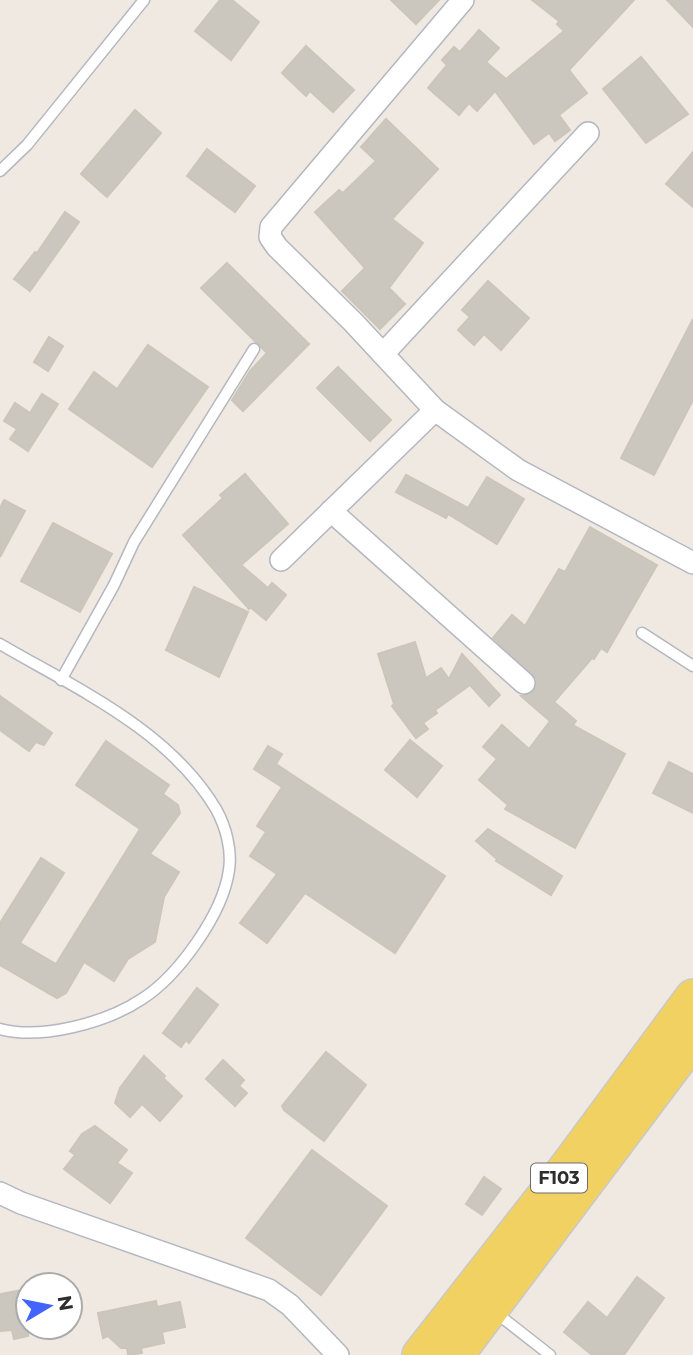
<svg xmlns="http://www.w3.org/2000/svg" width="693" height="1355" font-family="Montserrat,sans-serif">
	<rect width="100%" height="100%" fill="#efe9e1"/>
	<!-- building -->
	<g fill="#cbc7bf" stroke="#cbc5ba" stroke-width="2">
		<path d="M220 0H232L259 22 231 60 195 31Z"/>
		<path d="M391 0H439L416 24Z"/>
		<path d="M532 0H634L569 70 587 93 559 115 570 130 555 141 549 133 534 144 495 91 477 111 469 103 459 115 428 88 447 65 442 60 454 47 460 52 479 30 499 48 486 62 506 79 564 31 557 24 559 21Z"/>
		<path d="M667 0H693V27Z"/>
		<path d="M306 46 354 90 333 112 310 91 306 96 282 73Z"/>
		<path d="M641 57 688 114 646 143 603 89Z"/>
		<path d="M135 110 161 133 107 197 81 174Z"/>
		<path d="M386 119 438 169 392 219 423 243 389 288 405 304 380 329 342 291 365 268 315 212 339 190 343 193 376 161 361 147Z"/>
		<path d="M207 149 255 186 235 212 187 176Z"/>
		<path d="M693 152V207L666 184Z"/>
		<path d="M65 212 79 222 30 291 14 279 35 252 37 253Z"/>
		<path d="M227 263 309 344 243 411 232 400 250 371 267 353 201 288Z"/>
		<path d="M488 281 529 318 501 350 484 334 474 345 458 330 470 317 462 310Z"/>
		<path d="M693 319V400L654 475 621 458Z"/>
		<path d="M49 337 63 346 48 371 34 362Z"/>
		<path d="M148 345 208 387 152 467 69 409 94 372 117 389Z"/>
		<path d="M338 367 391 420 370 441 317 388Z"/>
		<path d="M42 394 58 404 28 451 10 439 17 429 4 421 15 403 30 413Z"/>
		<path d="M245 474 288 524 241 565 268 588 272 583 286 595 266 620 250 607 249 609 183 535 223 498 220 495Z"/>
		<path d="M406 475 468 508 487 477 524 499 497 544 448 514 446 518 396 492Z"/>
		<path d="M4 500 25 511 0 557V508Z"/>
		<path d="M53 523 112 554 80 612 21 581Z"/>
		<path d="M590 527 657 565 607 652 601 648 594 659 592 658 554 702 576 721 573 725 625 754 575 848 505 809 508 805 479 780 497 759 483 747 502 725 529 749 550 721 521 696 529 695 534 691 537 680 533 674 493 638 512 615 525 626 559 569 565 572Z"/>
		<path d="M194 587 248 612 219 677 166 650Z"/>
		<path d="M415 642 426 678 441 668 449 679 462 654 500 695 489 706 470 685 435 710 437 713 423 723 428 729 416 738 392 706 394 704 378 654Z"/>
		<path d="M0 696 52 733 44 745 36 742 29 751 0 730Z"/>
		<path d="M410 740 442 766 417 797 385 770Z"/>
		<path d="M106 741 169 785 163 794 178 805 180 813 150 854 179 872 164 897 155 942 128 959 114 981 84 962 66 993 57 998 0 965V923L41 858 64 873 20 943 56 964 140 829 76 785Z"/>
		<path d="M268 746 282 754 276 764 445 876 395 953 305 893 267 943 240 923 277 874 250 856 266 832 257 826 282 787 254 769Z"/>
		<path d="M669 762 693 774V813L653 793Z"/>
		<path d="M488 829 562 876 551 895 496 861 497 859 476 841Z"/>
		<path d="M197 988 218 1005 189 1043 186 1040 181 1047 163 1033Z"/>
		<path d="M326 1052 366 1085 324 1141 284 1110 282 1106Z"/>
		<path d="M144 1056 165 1076 163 1078 182 1096 160 1121 142 1104 130 1117 115 1103 120 1088Z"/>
		<path d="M223 1060 244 1080 239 1086 247 1093 235 1106 206 1079Z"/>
		<path d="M95 1126 127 1150 117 1163 132 1173 110 1203 64 1169 75 1155 70 1151 82 1134Z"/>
		<path d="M312 1150 387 1206 321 1295 246 1238Z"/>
		<path d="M484 1177 501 1189 482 1215 466 1204Z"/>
		<path d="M637 1277 664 1298 624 1355H592L564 1332 588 1302 607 1318Z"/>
		<path d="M28 1289V1336L14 1339 12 1330 0 1331V1296L1 1294Z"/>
		<path d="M156 1301 157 1307 180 1302 185 1327 162 1332 164 1343 141 1348 142 1353 128 1355 127 1348H121L108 1336 103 1338 98 1313Z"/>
	</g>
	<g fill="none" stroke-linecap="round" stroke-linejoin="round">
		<defs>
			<g id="lane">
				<path d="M0 171 27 145 144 0"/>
				<path d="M642 633 693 666"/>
				<path d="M0 644C77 689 169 730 216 809 226 827 232 850 229 870 223 914 178 976 142 999 106 1023 41 1040 0 1029"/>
				<path d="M61 680 114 585 134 542 254 349"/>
				<path d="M495 1312 550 1355"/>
			</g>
			<g id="street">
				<path d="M463 0 271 227 270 237 277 247 353 322 435 410 518 470 693 563"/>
				<path d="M383 354 588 133"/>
				<path d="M331 511 524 683"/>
				<path d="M281 560 435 410"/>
				<path d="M0 1193 21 1203 269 1290 290 1305 338 1355"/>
			</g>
			<g id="primary">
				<path d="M420 1355 568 1166 693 997"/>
				<path d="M456 1355 693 1040"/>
			</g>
		</defs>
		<!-- lane casing -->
		<use href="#lane" stroke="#b4b7c1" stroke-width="13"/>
		<!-- street casing -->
		<use href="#street" stroke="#b4b7c1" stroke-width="24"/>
		<!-- primary casing -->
		<use href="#primary" stroke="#c9c9c9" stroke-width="38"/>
		<!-- lane -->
		<use href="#lane" stroke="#fff" stroke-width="10"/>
		<!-- street -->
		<use href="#street" stroke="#fff" stroke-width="21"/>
		<!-- primary -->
		<use href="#primary" stroke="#f2d163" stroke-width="35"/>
	</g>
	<g text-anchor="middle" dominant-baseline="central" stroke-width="5" stroke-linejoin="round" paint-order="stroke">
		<!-- shield labels -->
		<rect fill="#fff" stroke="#6d6d6d" stroke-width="2" x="531" y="1163.5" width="56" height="29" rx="5"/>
		<g font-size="18" font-weight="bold" fill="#2e2e2e">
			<text x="559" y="1178">F103</text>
		</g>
	</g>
	<!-- north arrow -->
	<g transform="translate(49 1306) rotate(80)"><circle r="33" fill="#ffffff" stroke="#ababab" stroke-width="2"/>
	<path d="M0-5L12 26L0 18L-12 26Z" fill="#4264fb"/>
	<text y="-10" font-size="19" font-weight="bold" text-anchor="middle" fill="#2e2e2e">N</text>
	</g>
</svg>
